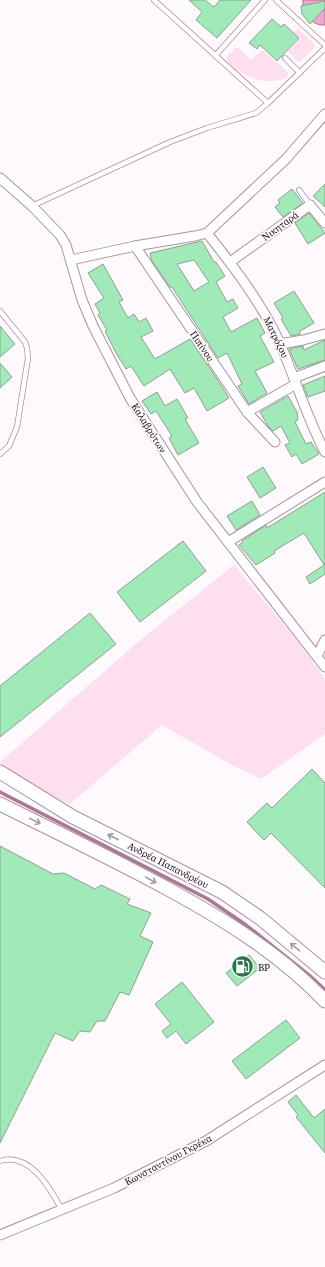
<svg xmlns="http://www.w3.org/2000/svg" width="325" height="1267" font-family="'Source Serif 4',serif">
	<rect width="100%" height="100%" fill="#fef9fc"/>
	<!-- green -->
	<g fill="#fddff0">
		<path d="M298 28 315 45V47L301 61 298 62 288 51 300 38 294 32Z"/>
		<path d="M235 48H239L251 60 262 50 288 72V75C274 90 232 75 226 57Z"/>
		<path d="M234 565 297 640 325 679V734L261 779 232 765 162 725 70 804 52 796 0 763V762L144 637Z"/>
	</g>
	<!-- water -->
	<path fill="#eea6d1" stroke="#ac7797" d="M303 0H325V4L321 10 325 8V25C311 26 302 13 303 0Z"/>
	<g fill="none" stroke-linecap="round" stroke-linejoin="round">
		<!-- stream -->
		<path stroke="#ac7797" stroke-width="3.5" d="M0 792 208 899 246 925 309 975 325 990"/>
	</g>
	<!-- building -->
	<g fill="#a0eab7" stroke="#8ba291" fill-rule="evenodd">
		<path d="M189 0H205L214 7 220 0H251L217 38 196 20 202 12Z"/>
		<path d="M325 1V8L310 24 302 14 301 6Z"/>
		<path d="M272 19 281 27 284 24 299 38 277 61 260 45 257 49 249 43Z"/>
		<path d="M325 184V207L313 196Z"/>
		<path d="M292 189 303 203 283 217 275 207 280 203 278 200Z"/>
		<path d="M309 213 325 233 308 244 295 223Z"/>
		<path d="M202 241 214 262H216L225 276 216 282 227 302 233 299 238 308 223 317 231 332 257 318 265 333 260 336 274 362 255 371 267 393 249 404 238 386 242 384 227 353 218 358 172 287H170L152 261 150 253ZM194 260 209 282 194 291 177 264Z"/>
		<path d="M103 264 123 300 119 302 128 318 134 314 139 322 146 318 153 331 141 337 155 359 190 339 217 379 229 398 207 411 194 388 185 393 170 369 144 386 131 366 126 369 116 353 105 331 107 330 98 315 100 313 95 304 104 298 88 273Z"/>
		<path d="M294 291 314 323 300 331V334L291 336 281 319 283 318 274 303Z"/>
		<path d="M0 326 15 344 0 357Z"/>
		<path d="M325 340V360L298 369 289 349 303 346 304 350Z"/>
		<path d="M0 363 12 377 0 388Z"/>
		<path d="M325 376V391L308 397 303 385Z"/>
		<path d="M157 392 165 406 177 399 188 418 185 419 199 443 178 455 169 438 172 436 156 411 151 414 142 401Z"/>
		<path d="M288 396 297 412 298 420 295 422 306 444 311 442 319 454 302 464 296 454 292 457 285 445 290 443 281 426 273 431 268 426 260 412Z"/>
		<path d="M263 467 276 488 260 498 247 477Z"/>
		<path d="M325 492V574L310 584 306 577 324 565 304 533 274 551 275 553 256 565 239 545 243 542 242 541 266 525 267 528Z"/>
		<path d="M252 501 260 515 236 530 227 516Z"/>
		<path d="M183 541 206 571 140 622 117 592Z"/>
		<path d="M90 613 116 644 0 737V686Z"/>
		<path d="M312 769 325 783V888L271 833 264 840 247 822 267 803 272 808Z"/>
		<path d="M0 846 53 874 64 873 95 889 101 885 130 899 127 904 151 913 140 936 153 942 129 995 120 992 105 1021H97L90 1032 80 1031 73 1041 55 1033 0 1143Z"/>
		<path d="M249 955 260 968 237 986 226 973Z"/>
		<path d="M182 982 214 1022 186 1044 176 1031 167 1038 162 1031 171 1024 155 1004Z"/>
		<path d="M286 1020 300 1038 246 1079 232 1061Z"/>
		<path d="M296 1095 314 1118 325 1109V1153L296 1117 298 1115 288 1102Z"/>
	</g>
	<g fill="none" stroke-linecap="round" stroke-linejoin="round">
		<defs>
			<g id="service">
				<path d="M154 0 268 103"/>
				<path d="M276 0 325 45"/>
				<path d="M215 56 265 0"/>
				<path d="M285 58 300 73"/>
				<path d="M299 190 310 205"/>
				<path d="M32 206 170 142 207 128 256 113 268 103 325 48"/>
				<path d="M0 311 25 342 27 348 28 358 17 427 9 446 0 454"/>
				<path d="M0 1161C30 1152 50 1188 62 1210"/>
			</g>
			<g id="minor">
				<path d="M0 178 32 206 60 235 66 245 82 300 93 326 130 398 197 502 325 667"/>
				<path d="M207 233C233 266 260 301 278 339 295 377 306 416 325 452"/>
				<path d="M135 246 247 412 275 442"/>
				<path d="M71 260 135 246 195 236 207 233 286 159 325 114"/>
				<path d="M230 262 310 205 325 223"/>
				<path d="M280 344 303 340 325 334"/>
				<path d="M294 378 325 366"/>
				<path d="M247 412 296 384"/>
				<path d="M228 542 325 482"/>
				<path d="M317 656 325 640"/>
				<path d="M0 1235 114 1188 206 1141 325 1065"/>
			</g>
			<g id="secondary">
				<path d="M0 772 73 817 222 892 260 918 325 972"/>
				<path d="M0 804C56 832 113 859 168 889 225 920 280 954 325 1001"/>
			</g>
		</defs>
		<!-- service casing -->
		<use href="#service" stroke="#ab92a0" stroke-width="6"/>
		<!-- minor casing -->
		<use href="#minor" stroke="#ab92a0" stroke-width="11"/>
		<!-- secondary casing -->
		<use href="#secondary" stroke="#ab92a0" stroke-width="15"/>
		<!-- service -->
		<use href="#service" stroke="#fff" stroke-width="4.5"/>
		<!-- minor -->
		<use href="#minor" stroke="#fff" stroke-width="9"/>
		<!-- secondary -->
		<use href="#secondary" stroke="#fff" stroke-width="13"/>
	</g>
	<!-- one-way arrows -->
	<defs><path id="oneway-shaft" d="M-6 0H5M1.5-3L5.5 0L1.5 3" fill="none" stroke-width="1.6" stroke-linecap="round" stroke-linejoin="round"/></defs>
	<g stroke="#a19d9f">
		<use href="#oneway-shaft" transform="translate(35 821) rotate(26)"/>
		<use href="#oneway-shaft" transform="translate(113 837) rotate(-153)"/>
		<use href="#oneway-shaft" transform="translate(151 880) rotate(28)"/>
		<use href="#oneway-shaft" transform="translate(295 947) rotate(-140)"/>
	</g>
	<!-- icons -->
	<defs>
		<symbol id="fuel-disc" viewBox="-11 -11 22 22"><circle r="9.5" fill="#247546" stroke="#fef9fc"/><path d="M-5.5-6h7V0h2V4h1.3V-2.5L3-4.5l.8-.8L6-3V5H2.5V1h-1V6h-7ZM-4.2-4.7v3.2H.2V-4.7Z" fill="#fff"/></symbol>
	</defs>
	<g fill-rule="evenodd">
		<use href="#fuel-disc" x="230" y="954" width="25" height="25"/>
	</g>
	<g text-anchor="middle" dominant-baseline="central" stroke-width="3.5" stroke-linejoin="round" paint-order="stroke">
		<!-- street labels -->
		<g font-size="10" fill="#130a0f" stroke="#fef9fc">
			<text transform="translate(280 226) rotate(-36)">Νικηταρά</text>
			<text transform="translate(276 337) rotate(64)">Ματρόζου</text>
			<text transform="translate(202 346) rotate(56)">Πιπίνου</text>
			<text transform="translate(149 428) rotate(58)">Καλαβρύτων</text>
			<text transform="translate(168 865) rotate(27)">Ανδρέα Παπανδρέου</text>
			<text transform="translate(168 1160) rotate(-28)">Κωνσταντίνου Γκρέκα</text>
		</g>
		<!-- poi labels -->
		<g font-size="10" fill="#130a0f" stroke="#fef9fc" text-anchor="start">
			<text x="258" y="967">BP</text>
		</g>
	</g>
</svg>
